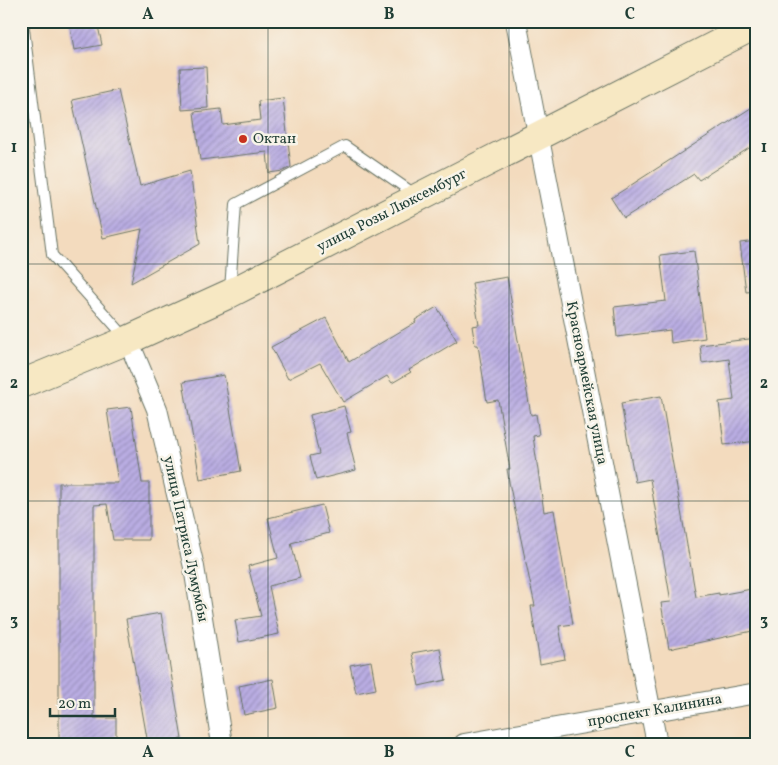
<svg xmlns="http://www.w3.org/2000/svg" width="778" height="765" font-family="Vollkorn,serif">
	<defs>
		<pattern id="building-hatch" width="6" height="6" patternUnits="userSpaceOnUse" patternTransform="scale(1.25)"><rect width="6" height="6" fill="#baade3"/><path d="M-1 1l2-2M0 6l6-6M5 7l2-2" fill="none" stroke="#978eb9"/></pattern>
	</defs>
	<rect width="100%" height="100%" fill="#f7f3e8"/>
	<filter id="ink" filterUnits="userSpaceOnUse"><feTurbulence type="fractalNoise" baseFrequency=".02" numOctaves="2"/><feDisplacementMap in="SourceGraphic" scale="10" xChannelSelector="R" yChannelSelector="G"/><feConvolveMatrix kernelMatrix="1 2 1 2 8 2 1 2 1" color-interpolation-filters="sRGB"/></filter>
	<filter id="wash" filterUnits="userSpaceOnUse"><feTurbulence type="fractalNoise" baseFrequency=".0096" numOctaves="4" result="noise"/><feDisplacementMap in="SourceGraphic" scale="20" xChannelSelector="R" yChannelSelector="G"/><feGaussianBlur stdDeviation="1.12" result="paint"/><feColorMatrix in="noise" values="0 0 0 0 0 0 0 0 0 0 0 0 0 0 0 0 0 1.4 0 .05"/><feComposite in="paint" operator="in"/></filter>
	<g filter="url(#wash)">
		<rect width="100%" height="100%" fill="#f3dbbe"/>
		<g id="blocks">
			<!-- building -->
			<g fill="url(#building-hatch)">
				<path d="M69 21H97L102 45 74 50Z"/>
				<path d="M206 67 208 108 182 110 180 68Z"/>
				<path d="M118 90 140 186 190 171 200 244 131 283 142 229 103 238 72 100Z"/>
				<path d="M283 98 291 167 283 171 269 173 267 152 200 160 194 112 221 109 223 125 260 120 258 101Z"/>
				<path d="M757 104V143L699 180 694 174 624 218 611 198Z"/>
				<path d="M757 241V291L746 292 740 243Z"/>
				<path d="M694 251 705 338 671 343 670 330 617 337 614 307 666 301 660 255Z"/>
				<path d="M507 277 531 415 536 414 539 435 533 436 544 512 554 510 573 624 559 626 565 659 540 664 531 606H535L510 487 507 469H510L498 400 487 402 478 345H475L472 326 479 325 472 283Z"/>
				<path d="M437 307 457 341 409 370 411 372 392 383 387 376 343 402 320 363 288 379 271 347 326 318 349 362 416 322 415 320Z"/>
				<path d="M757 338V441L724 445 719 402 734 400 729 359 702 363 700 345Z"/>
				<path d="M224 375 241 471 200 479 183 382Z"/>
				<path d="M661 396 696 597 719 593V595L757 588V630L669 649 661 603 671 602 650 479 635 482 621 403Z"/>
				<path d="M344 406 351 432 347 433 356 470 316 480 310 456 319 454 310 415Z"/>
				<path d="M131 407 142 483H149V540H113L107 504 94 505V718H116V744H59V483H118L107 410Z"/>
				<path d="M322 505 329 533 291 543 300 578 269 586 279 634 239 642 235 620 261 616 248 566 278 558 268 518Z"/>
				<path d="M161 613 182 739 148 744 126 619Z"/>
				<path d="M440 648 446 680 419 686 412 653Z"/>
				<path d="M371 661 376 689 356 693 350 665Z"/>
				<path d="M273 679 278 708 244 715 239 686Z"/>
			</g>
		</g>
	</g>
	<g filter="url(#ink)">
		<use href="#blocks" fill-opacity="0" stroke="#697464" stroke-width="1"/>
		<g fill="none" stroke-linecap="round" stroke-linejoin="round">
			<defs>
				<g id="lane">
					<path d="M23 21 52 255 126 338"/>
					<path d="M230 290 236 204 345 146 416 195"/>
				</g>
				<g id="street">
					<path d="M516 21 657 744"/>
					<path d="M128 340 157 409 194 567 222 744"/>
					<path d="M464 744 757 693"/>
				</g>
				<path id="secondary" d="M21 384 128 340 229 294 757 24"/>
			</defs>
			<!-- lane casing -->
			<use href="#lane" stroke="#697464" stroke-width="12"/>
			<!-- street casing -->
			<use href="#street" stroke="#697464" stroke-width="22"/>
			<!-- secondary casing -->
			<use href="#secondary" stroke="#697464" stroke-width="30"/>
			<!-- lane -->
			<use href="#lane" stroke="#fff" stroke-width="10"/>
			<!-- street -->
			<use href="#street" stroke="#fff" stroke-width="20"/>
			<!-- secondary -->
			<use href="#secondary" stroke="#f7e8c3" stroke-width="28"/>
		</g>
	</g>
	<!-- grid -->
	<path fill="none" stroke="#1f3d34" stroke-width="1" stroke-opacity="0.55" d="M268 21V744M509 21V744M21 264H757M21 501H757"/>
	<!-- markers -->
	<circle fill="#c8321e" stroke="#f7f3e8" stroke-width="2" cx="243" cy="139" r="5"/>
	<g text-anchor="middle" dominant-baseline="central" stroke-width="5" stroke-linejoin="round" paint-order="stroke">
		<!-- poi labels -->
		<g font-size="15" fill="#1f3d34" stroke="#f7f3e8" text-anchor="start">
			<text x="253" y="139">Октан</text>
		</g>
		<!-- street labels -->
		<g font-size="15" fill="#1f3d34" stroke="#f7f3e8">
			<text transform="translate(392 211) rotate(-27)">улица Розы Люксембург</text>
			<text transform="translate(586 383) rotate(79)">Красноармейская улица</text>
			<text transform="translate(185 539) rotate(78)">улица Патриса Лумумбы</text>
			<text transform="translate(655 711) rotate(-10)">проспект Калинина</text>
		</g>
	</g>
	<!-- margin -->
	<rect width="778" height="765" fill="none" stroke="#f7f3e8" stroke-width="55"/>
	<!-- scale -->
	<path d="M50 708v8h65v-8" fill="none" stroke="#1f3d34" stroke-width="2.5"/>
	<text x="58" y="708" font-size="15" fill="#1f3d34" stroke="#f7f3e8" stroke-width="4" paint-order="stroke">20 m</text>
	<rect x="28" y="28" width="722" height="710" fill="none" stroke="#1f3d34" stroke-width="2"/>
	<g font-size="16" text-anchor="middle" font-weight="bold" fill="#1f3d34">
		<text x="148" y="19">A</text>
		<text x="389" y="19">B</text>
		<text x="630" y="19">C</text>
		<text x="14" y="152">1</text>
		<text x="764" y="152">1</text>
		<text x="14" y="388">2</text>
		<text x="764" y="388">2</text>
		<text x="14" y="625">3</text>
		<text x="764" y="625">3</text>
		<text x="148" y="757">A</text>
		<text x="389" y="757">B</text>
		<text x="630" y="757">C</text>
	</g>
</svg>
